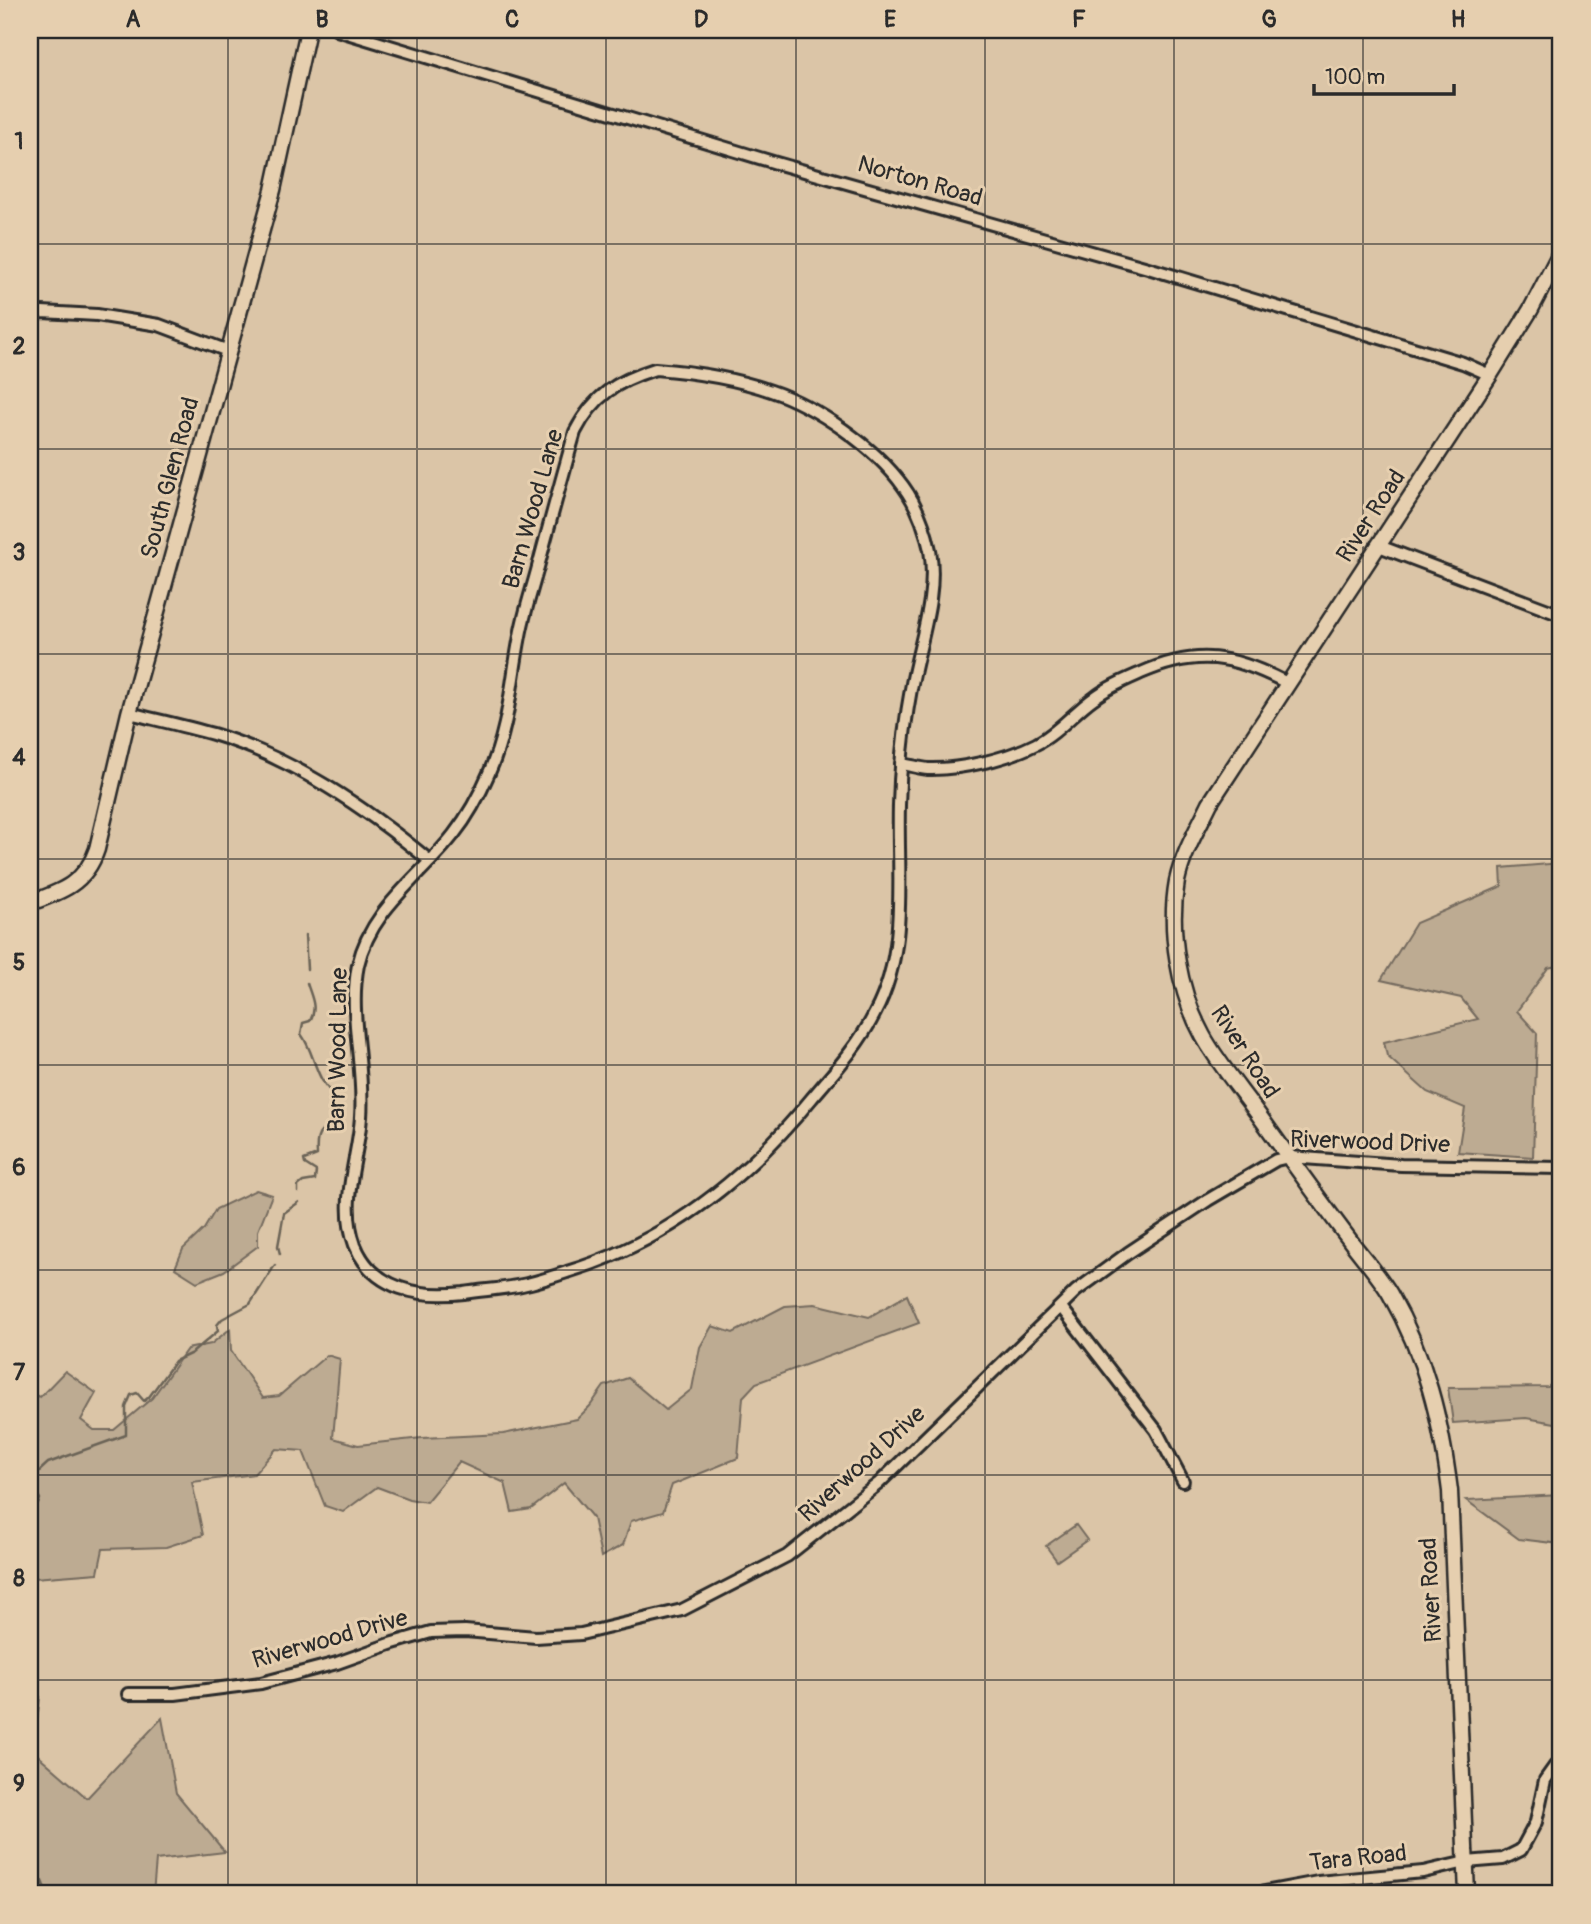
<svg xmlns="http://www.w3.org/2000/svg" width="1591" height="1924" font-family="Pangolin,sans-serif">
	<rect width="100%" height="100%" fill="#dbc5a7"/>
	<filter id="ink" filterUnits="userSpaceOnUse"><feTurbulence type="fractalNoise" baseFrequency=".0143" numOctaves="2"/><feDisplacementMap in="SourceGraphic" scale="14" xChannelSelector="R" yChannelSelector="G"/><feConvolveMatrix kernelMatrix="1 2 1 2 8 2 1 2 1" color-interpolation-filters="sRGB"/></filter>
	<g filter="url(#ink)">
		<!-- green -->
		<g fill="#bdab92" stroke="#746b5e" stroke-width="2">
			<path d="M1561 863V965L1548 968 1517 1011 1537 1033 1533 1157 1458 1152 1465 1108 1427 1092 1387 1056 1384 1042 1478 1019 1461 998 1381 980 1416 923 1502 886 1501 868Z"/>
			<path d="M256 1190 272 1195 258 1231V1246L224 1271 197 1282 175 1268 183 1249 204 1229 216 1209Z"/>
			<path d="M907 1295 919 1323 756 1383 743 1397 738 1458 672 1485 663 1512 631 1521 623 1545 601 1557 593 1518 564 1483 531 1509 512 1512 505 1483 459 1462 426 1502 409 1499 377 1487 343 1512 325 1506 303 1451 276 1449 254 1474 192 1482 203 1535 166 1547 103 1549 98 1573 34 1578 30 1587V1393L40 1397 65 1371 96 1393 81 1420 94 1430H114L152 1398 187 1349 211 1344 230 1329 231 1351 263 1398 279 1396 327 1355 340 1359 333 1438 358 1445 422 1438 503 1434 577 1419 590 1406 604 1386 628 1378 666 1410 692 1389 700 1347 712 1326 733 1333 785 1306 815 1304 869 1317Z"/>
			<path d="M1561 1376V1424L1526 1418 1453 1423 1448 1388 1548 1387Z"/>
			<path d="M1561 1495V1544L1519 1539 1466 1500Z"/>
			<path d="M1076 1525 1087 1540 1057 1561 1046 1546Z"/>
			<path d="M30 1694 40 1697 33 1751 87 1798 162 1718 176 1793 225 1852 156 1860 153 1894H30Z"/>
		</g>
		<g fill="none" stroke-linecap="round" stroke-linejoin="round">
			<!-- stream -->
			<g stroke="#6b6357" stroke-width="2.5">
				<path d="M305 935 307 969"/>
				<path d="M307 983C311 997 318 1007 310 1021L303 1023 301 1034C316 1054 314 1082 338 1097"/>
				<path d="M298 1192V1186L303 1182 315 1180 316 1171 305 1164 304 1160 317 1155C315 1130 322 1131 339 1118V1108"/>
				<path d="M280 1254 278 1246 284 1213 299 1202"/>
				<path d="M30 1502 38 1504 40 1499 33 1488 34 1476 48 1463 126 1435V1407L131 1395 137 1393 144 1401 149 1397 175 1361 192 1353 218 1331 217 1325 222 1319 250 1304 275 1265"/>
				<path d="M30 1834H33L36 1840 30 1844"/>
				<path d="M30 1873 42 1881 45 1889 40 1894"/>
			</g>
			<defs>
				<g id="minor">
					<path d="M337 30 776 163 1148 268 1463 363 1490 375"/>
					<path d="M30 314 42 312 97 315 159 325 228 351"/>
					<path d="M655 369C694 372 734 378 771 391 816 406 875 447 903 486 917 505 925 527 930 550 938 596 919 643 911 689 904 727 900 766 899 805 897 874 909 949 875 1013 859 1045 835 1071 812 1098 747 1178 667 1242 567 1272 552 1277 537 1282 522 1285 503 1289 483 1290 464 1293 420 1298 373 1290 355 1245 339 1202 358 1160 361 1117 365 1067 348 1014 358 965 371 908 421 877 454 834 469 815 480 794 489 773 509 729 511 682 520 636 524 613 532 590 538 567 550 522 562 477 575 432 594 395 617 381 655 369Z"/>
					<path d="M1379 546 1561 615"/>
					<path d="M129 713C157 720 185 726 213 734 293 758 366 808 430 861"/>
					<path d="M901 764C910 765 919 768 928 769 959 770 1007 759 1036 744 1058 733 1074 712 1094 698 1108 687 1125 680 1141 673 1197 648 1234 655 1287 683"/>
					<path d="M1061 1307 1156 1430 1183 1481"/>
					<path d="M128 1694H175L261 1683 337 1663 393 1643 431 1632 465 1631 536 1637 581 1634 682 1610 787 1556 878 1484 1076 1291 1128 1253 1208 1200 1276 1160 1289 1157 1401 1165 1561 1168"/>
					<path d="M1254 1894 1318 1882 1423 1872 1466 1862 1503 1859 1521 1850 1536 1822 1545 1780 1555 1766 1561 1763"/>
				</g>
				<g id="major">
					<path d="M30 903C61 892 86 883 97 849L129 713 273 190 308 30"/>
					<path d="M1467 1894 1450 1491C1441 1420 1426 1357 1390 1294 1379 1275 1362 1257 1349 1239 1318 1198 1288 1156 1258 1114 1240 1089 1218 1063 1203 1036 1179 992 1168 931 1177 881 1183 853 1198 828 1210 803L1490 375 1531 309 1561 251"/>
				</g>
			</defs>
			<!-- minor casing -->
			<use href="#minor" stroke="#2b2b2b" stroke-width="16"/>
			<!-- major casing -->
			<use href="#major" stroke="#2b2b2b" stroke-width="19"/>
			<!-- minor -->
			<use href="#minor" stroke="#e6cfaf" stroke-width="10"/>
			<!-- major -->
			<use href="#major" stroke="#e6cfaf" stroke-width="14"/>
		</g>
	</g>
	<!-- grid -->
	<path fill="none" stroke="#2b2b2b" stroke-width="2" stroke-opacity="0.55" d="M228 30V1894M417 30V1894M606 30V1894M796 30V1894M985 30V1894M1174 30V1894M1363 30V1894M30 244H1561M30 449H1561M30 654H1561M30 859H1561M30 1065H1561M30 1270H1561M30 1475H1561M30 1680H1561"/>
	<g text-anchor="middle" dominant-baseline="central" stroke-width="6" stroke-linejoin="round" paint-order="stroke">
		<!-- street labels -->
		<g font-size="24" fill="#2b2b2b" stroke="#e6cfaf">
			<text transform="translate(920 181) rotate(16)">Norton Road</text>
			<text transform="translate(170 478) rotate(-75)">South Glen Road</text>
			<text transform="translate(533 509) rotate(-74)">Barn Wood Lane</text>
			<text transform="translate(1371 516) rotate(-57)">River Road</text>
			<text transform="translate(338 1050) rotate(-89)">Barn Wood Lane</text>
			<text transform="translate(1245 1052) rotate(57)">River Road</text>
			<text transform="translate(1370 1142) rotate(2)">Riverwood Drive</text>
			<text transform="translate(862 1464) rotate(-42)">Riverwood Drive</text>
			<text transform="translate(1431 1590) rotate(-93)">River Road</text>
			<text transform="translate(330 1639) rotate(-16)">Riverwood Drive</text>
			<text transform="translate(1358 1858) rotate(-6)">Tara Road</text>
		</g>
	</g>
	<!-- margin -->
	<rect width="1591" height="1924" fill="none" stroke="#e6cfaf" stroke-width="77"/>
	<!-- scale -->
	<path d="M1314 84v10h140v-10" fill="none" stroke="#2b2b2b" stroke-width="3.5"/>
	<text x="1325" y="84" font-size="21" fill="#2b2b2b" stroke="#e6cfaf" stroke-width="5" paint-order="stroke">100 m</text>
	<rect x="38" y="38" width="1514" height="1847" fill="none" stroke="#2b2b2b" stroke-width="2.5"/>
	<g font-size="23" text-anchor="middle" font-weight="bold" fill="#2b2b2b">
		<text x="133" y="27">A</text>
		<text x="322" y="27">B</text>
		<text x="512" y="27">C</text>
		<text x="701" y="27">D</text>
		<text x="890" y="27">E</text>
		<text x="1079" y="27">F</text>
		<text x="1269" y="27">G</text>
		<text x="1458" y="27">H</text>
		<text x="19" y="149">1</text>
		<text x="19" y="354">2</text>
		<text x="19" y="560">3</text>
		<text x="19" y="765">4</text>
		<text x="19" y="970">5</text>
		<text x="19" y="1175">6</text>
		<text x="19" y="1380">7</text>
		<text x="19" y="1586">8</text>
		<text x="19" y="1791">9</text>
	</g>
</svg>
